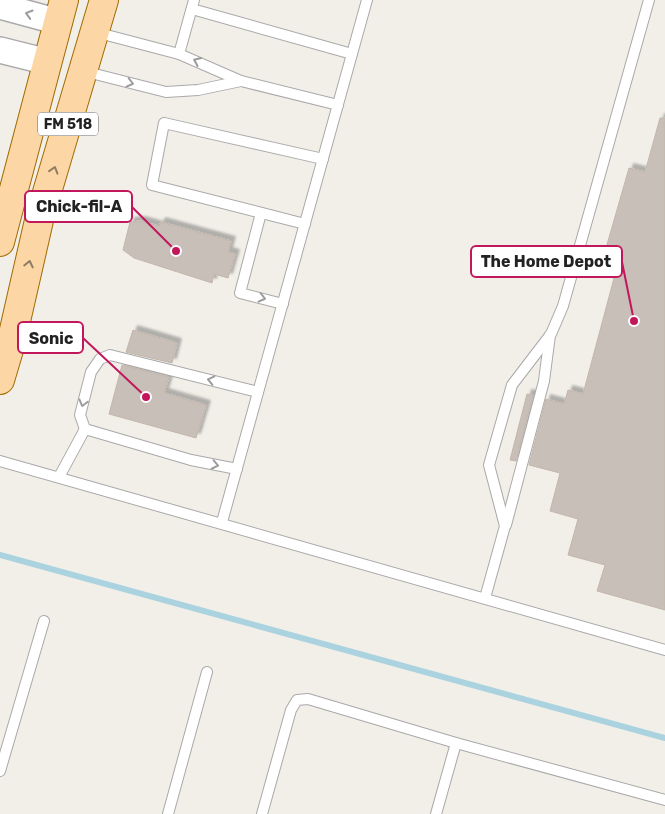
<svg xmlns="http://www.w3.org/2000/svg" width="665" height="814" font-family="Rubik,sans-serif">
	<defs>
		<filter id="shadow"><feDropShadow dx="4.5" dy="-4.5" stdDeviation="1" flood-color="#0004"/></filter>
	</defs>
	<rect width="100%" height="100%" fill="#f2efe9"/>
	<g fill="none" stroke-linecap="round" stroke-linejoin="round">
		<!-- stream -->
		<path stroke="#aad3df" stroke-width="6" d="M0 555 665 738"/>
	</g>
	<!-- building -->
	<g fill="#c7bfb8" stroke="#c4b6ab" filter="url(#shadow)">
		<path d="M660 118H665V610L597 591 605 565 568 555 578 519 550 511 560 473 529 465 546 399 564 404 568 390 583 394 621 252 606 248 629 168 645 172Z"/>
		<path d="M141 221 159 226 161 222 231 241 228 252 235 254 228 278 214 274 212 283 134 258 123 250 130 222Z"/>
		<path d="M133 330 177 343 172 363 126 352Z"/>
		<path d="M122 365 169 377 164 393 206 405 196 438 109 414Z"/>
		<path d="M527 394 533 395 516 461 510 460Z"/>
	</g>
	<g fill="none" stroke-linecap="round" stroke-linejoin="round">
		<defs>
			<g id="service">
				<path d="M192 9 352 54"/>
				<path d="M95 32 179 54 241 81 338 105"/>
				<path d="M179 54 194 0"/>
				<path d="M83 71 166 92 198 90 241 81"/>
				<path d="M261 213 240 293 283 304"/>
				<path d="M305 224 152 185 164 123 323 159"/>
				<path d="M0 461 665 650"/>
				<path d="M237 469 191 460 85 429 80 415 91 372 100 359 110 355 258 392"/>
				<path d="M59 477 85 429"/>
				<path d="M222 522 367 0"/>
				<path d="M506 525 544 381 550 335"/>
				<path d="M485 598 505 526 489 465 512 385 551 334 563 306 649 0"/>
				<path d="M0 771 44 621"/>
				<path d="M168 814 207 672"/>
				<path d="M262 814 291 710 297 700 308 699 456 743 665 800"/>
				<path d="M436 814 456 743"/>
			</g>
			<g id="tertiary">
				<path d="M0 6 59 22"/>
				<path d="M0 50 48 62"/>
			</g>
			<g id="primary">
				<path d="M0 242 64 0"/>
				<path d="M0 380 11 343 40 216 104 0"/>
			</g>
		</defs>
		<!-- service casing -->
		<use href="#service" stroke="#a9a9a9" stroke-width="12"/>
		<!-- tertiary casing -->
		<use href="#tertiary" stroke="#a9a9a9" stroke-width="28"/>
		<!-- primary casing -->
		<use href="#primary" stroke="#a06b00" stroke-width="30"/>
		<!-- service -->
		<use href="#service" stroke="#fff" stroke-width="10"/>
		<!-- tertiary -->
		<use href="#tertiary" stroke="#fff" stroke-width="25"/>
		<!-- primary -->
		<use href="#primary" stroke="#fcd6a4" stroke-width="28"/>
	</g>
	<!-- one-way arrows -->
	<defs><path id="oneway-chevron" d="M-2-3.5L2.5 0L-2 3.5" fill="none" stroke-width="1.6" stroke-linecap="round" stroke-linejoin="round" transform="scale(1.25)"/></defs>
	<g stroke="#9c9c9c">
		<use href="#oneway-chevron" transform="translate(29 14) rotate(-164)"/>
		<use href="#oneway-chevron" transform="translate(197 61) rotate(-156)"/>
		<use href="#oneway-chevron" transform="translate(130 83) rotate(14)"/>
		<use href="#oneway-chevron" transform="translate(262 298) rotate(14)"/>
		<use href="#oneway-chevron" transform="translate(211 380) rotate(-167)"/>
		<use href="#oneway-chevron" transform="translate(83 403) rotate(105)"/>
		<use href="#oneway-chevron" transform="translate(215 465) rotate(12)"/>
	</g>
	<g stroke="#8f7c63">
		<use href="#oneway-chevron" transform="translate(54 170) rotate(-73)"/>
		<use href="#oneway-chevron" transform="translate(29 264) rotate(-77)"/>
	</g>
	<g text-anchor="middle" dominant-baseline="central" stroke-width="4" stroke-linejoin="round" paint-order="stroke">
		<!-- shield labels -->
		<rect fill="#fff" stroke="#646464" stroke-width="1" x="38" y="112.5" width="60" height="23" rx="4"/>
		<g font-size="14" font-weight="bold" fill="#222">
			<text x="68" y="124">FM 518</text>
		</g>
	</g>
	<!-- callouts -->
	<path fill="none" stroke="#c2185b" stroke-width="2" d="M176 251L132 207M634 321L622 262M146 397L83 338"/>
	<g fill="#c2185b" stroke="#fff" stroke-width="2">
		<circle cx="176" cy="251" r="5"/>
		<circle cx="634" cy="321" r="5"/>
		<circle cx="146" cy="397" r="5"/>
	</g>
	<g fill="#fff" stroke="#c2185b" stroke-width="2">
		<rect x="25" y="191" width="107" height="31" rx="5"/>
		<rect x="471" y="246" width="151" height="31" rx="5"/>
		<rect x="18" y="322" width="65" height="31" rx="5"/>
	</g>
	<g font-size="16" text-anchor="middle" font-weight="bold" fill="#222">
		<text x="79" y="212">Chick-fil-A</text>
		<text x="546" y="267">The Home Depot</text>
		<text x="51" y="344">Sonic</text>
	</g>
</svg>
